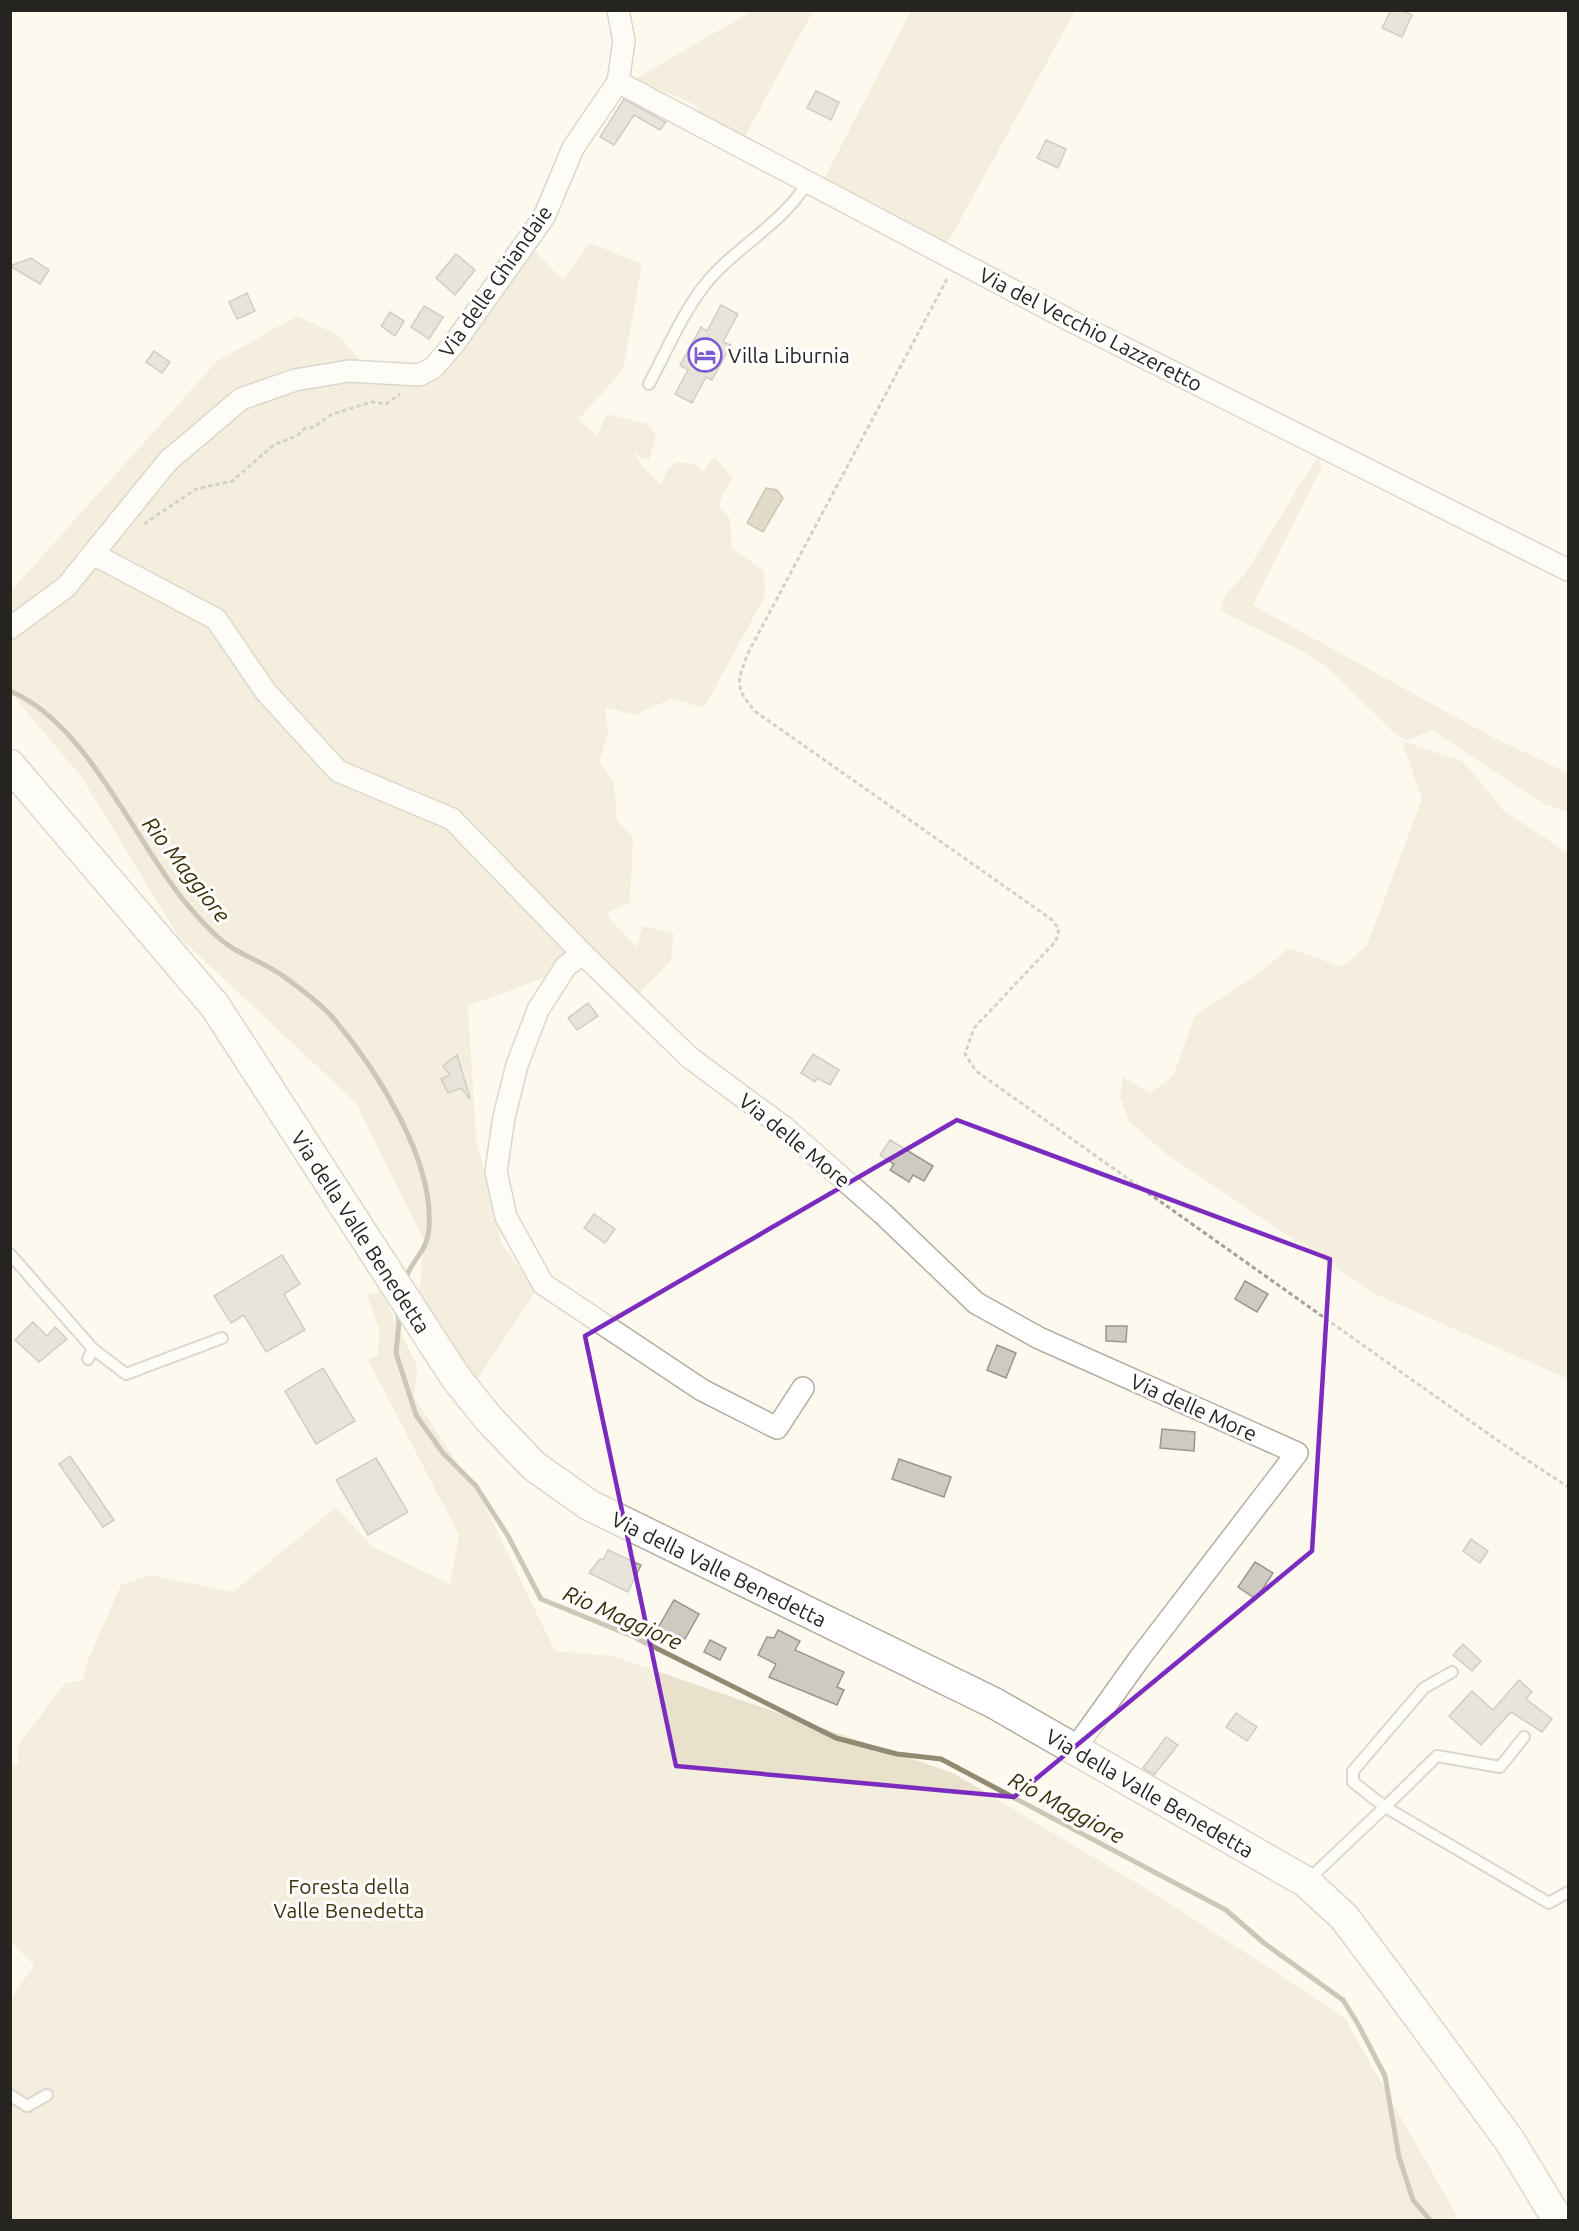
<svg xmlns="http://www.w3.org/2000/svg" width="1579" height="2231" font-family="Ubuntu,sans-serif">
	<rect width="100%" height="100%" fill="#fdf9ee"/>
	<!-- green -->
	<g fill="#e9e1cb">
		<path d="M752 11H813L744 138 703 119 696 105 635 79Z"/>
		<path d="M911 11H1075L947 244 824 179Z"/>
		<path d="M590 243 642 264 623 370 579 419 597 436 607 414 648 424 656 436 649 460 642 459 633 450 640 463 660 485 668 469 676 462 695 464 703 472 714 456 733 478 718 504 730 519 732 548 764 571 765 596 704 708 671 699 634 715 605 707 608 734 599 761 614 783 617 820 633 837 630 902 606 914 636 947 643 926 674 934 671 960 636 997 590 961 468 1006 476 1138 502 1244 536 1291 474 1384 419 1296 424 1241 356 1103 178 936 82 778 11 693 10 592 217 361 297 316 338 335 366 367 404 385 437 369 532 248 563 280Z"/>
		<path d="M1318 456 1322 467 1253 605 1494 738 1548 763 1568 775V812L1542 803 1432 730 1408 740 1395 734 1328 668 1302 651 1220 611 1225 595 1245 574Z"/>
		<path d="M1402 741 1464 762 1503 810 1568 853V1379L1375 1294 1165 1153 1129 1121 1120 1096 1123 1077 1150 1093 1173 1076 1195 1015 1254 977 1289 948 1342 967 1367 945 1422 799Z"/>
		<path d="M381 1291 418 1368 414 1397 484 1504 555 1651 613 1656 953 1773 1157 1895 1344 2017 1457 2216 1449 2220H11V1999L34 1965 11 1942V1765L19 1764 17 1747 65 1683 83 1680 87 1662 121 1585 150 1575 233 1592 336 1507 373 1547 450 1584 459 1535 368 1360 378 1355 379 1329 367 1295Z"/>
	</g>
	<!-- water -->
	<path fill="#bfb495" stroke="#918972" stroke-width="1.5" d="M766 488 777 490 783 498 763 532 747 523Z"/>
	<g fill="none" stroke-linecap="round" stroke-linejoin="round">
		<!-- stream -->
		<g stroke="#918972" stroke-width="5">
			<path d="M10 691C87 723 133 839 185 902 199 918 215 938 234 949 251 959 270 966 286 978 302 990 321 1004 334 1019 376 1069 434 1159 429 1227 428 1251 413 1258 405 1279"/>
			<path d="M397 1310 399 1322 396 1353 416 1415 443 1453 476 1486 508 1536 541 1599 632 1636 836 1738 897 1754 941 1759 1226 1910 1264 1943 1343 2000 1358 2024 1385 2076 1399 2157 1413 2200 1430 2220"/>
		</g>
	</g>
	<!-- building -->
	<g fill="#cecabf" stroke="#9b978c" stroke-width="1.5">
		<path d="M1391 10H1402L1412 15 1402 37 1382 28Z"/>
		<path d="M816 91 839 102 831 120 807 108Z"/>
		<path d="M624 99 666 122 660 130 634 115 614 145 600 137Z"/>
		<path d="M1046 140 1066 149 1058 168 1037 158Z"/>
		<path d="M456 254 475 270 455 295 436 278Z"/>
		<path d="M31 258 49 270 40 284 10 266Z"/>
		<path d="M247 293 255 311 237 319 229 302Z"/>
		<path d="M721 305 738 314 723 342 731 345 712 380 706 377 692 403 675 394 688 370 680 365 701 327 707 331Z"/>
		<path d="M424 306 443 317 429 339 411 327Z"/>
		<path d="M390 312 404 321 395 336 381 326Z"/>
		<path d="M154 351 170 362 162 373 146 362Z"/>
		<path d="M588 1003 598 1016 577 1030 568 1018Z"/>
		<path d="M813 1054 839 1070 830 1085 817 1078 815 1082 801 1073Z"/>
		<path d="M457 1055 470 1098H469L461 1088 448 1093 441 1079 450 1075 443 1066Z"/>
		<path d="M890 1140 933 1166 924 1181 913 1175 909 1182 890 1170 894 1164 880 1155Z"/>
		<path d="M594 1214 615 1229 605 1243 584 1228Z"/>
		<path d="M282 1255 300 1284 284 1294 305 1330 266 1352 244 1315 231 1323 214 1296Z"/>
		<path d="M1245 1281 1268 1294 1257 1312 1235 1299Z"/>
		<path d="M33 1322 47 1336 55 1327 67 1339 39 1362 15 1340Z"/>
		<path d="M1106 1326H1127L1126 1342 1106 1341Z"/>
		<path d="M997 1345 1016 1353 1006 1378 987 1370Z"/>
		<path d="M323 1368 355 1421 316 1444 285 1391Z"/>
		<path d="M1162 1429 1195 1432 1194 1451 1160 1448Z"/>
		<path d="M70 1456 114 1520 103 1527 59 1464Z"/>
		<path d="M376 1458 408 1512 368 1535 336 1480Z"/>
		<path d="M899 1459 951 1477 944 1497 892 1479Z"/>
		<path d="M1471 1539 1488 1551 1480 1563 1463 1551Z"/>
		<path d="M608 1550 641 1565 628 1592 589 1573 600 1559H604Z"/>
		<path d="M1255 1562 1273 1573 1256 1599 1238 1587Z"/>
		<path d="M674 1600 699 1614 685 1639 679 1635 673 1644 655 1633Z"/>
		<path d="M778 1630 800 1641 795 1650 844 1672 837 1687 844 1690 837 1705 769 1677 776 1664 758 1655 767 1637 774 1638Z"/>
		<path d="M710 1640 726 1648 720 1660 704 1652Z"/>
		<path d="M1463 1644 1481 1661 1472 1671 1453 1655Z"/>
		<path d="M1519 1680 1532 1692 1526 1699 1552 1719 1542 1732 1511 1712 1481 1745 1449 1716 1472 1691 1493 1710Z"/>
		<path d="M1236 1713 1257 1727 1247 1741 1226 1727Z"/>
		<path d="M1166 1737 1178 1745 1154 1775 1143 1768Z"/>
	</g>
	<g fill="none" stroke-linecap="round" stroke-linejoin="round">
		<defs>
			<g id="lane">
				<path d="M649 384C665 354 683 312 704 286 733 248 786 222 808 181"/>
				<path d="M10 1254 93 1349 88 1359"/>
				<path d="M93 1349 126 1374 222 1338"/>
				<path d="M1452 1672 1424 1688 1353 1771V1782L1385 1807 1437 1756 1500 1767 1524 1737"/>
				<path d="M1307 1881 1385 1807 1549 1903 1568 1892"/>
				<path d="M10 2095 27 2106 47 2095"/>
			</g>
			<g id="street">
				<path d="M618 82 1071 321 1568 570"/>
				<path d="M93 554 216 619 266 692 338 771 452 819 583 954"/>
				<path d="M10 628 66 587 168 461 241 399 295 380 349 371 419 375 433 368 453 345 544 217 573 148 618 82 624 41 618 10"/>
				<path d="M803 1388 777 1428 702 1390 543 1284 506 1217 496 1171 504 1117 517 1065 538 1010 566 966 583 954 689 1057 785 1128 883 1214 976 1303 1039 1338 1297 1453 1139 1659 1074 1750"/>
			</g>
			<path id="secondary" d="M10 765 215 1006 456 1378 489 1419 534 1466 589 1505 994 1703 1306 1882 1344 1917 1390 1978 1510 2141 1558 2220"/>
		</defs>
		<!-- lane casing -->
		<use href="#lane" stroke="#b2aea3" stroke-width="14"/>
		<!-- street casing -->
		<use href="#street" stroke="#b2aea3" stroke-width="24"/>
		<!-- secondary casing -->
		<use href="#secondary" stroke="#b2aea3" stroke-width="33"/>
		<!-- path -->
		<g stroke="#a5a199" stroke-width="3" stroke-dasharray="4.5 3" stroke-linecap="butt">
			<path d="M947 279 748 653C737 682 734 688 756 712L1051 919 1059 929 1056 941 974 1028 965 1054 976 1071 1497 1440 1568 1487"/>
			<path d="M144 524 196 489 232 481 275 444 297 436 304 429 314 427 332 414 372 402 386 404 400 394"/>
		</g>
		<!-- lane -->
		<use href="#lane" stroke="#fff" stroke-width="10"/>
		<!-- street -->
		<use href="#street" stroke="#fff" stroke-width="21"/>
		<!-- secondary -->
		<use href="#secondary" stroke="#fff" stroke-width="30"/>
	</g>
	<!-- marked area -->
	<path d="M0 0H1579V2231H0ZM957 1120 1330 1259 1312 1551 1014 1797 676 1766 585 1336Z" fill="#fdf9ee" fill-opacity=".55" fill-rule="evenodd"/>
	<path fill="none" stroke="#7b2cbf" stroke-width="4.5" stroke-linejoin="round" d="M957 1120 1330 1259 1312 1551 1014 1797 676 1766 585 1336Z"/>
	<!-- icons -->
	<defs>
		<symbol id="hotel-ring" viewBox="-11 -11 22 22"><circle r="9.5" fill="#fff" stroke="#7c5ad5" stroke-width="1.5"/><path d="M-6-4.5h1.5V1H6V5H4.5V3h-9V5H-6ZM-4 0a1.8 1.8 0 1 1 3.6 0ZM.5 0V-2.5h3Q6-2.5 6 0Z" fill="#7c5ad5"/></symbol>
	</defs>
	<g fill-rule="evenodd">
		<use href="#hotel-ring" x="686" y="336" width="38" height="38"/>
	</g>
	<g text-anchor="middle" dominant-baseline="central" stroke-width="6" stroke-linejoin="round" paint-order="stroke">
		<!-- street labels -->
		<g font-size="21" fill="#262420" stroke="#fff">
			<text transform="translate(495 281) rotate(-55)">Via delle Ghiandaie</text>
			<text transform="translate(1091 329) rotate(27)">Via del Vecchio Lazzeretto</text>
			<text transform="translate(795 1140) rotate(39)">Via delle More</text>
			<text transform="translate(361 1232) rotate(57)">Via della Valle Benedetta</text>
			<text transform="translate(1194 1407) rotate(24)">Via delle More</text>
			<text transform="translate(719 1569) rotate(26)">Via della Valle Benedetta</text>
			<text transform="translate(1150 1793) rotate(30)">Via della Valle Benedetta</text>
		</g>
		<!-- poi labels -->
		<g font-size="21" fill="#262420" stroke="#fff" text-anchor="start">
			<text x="728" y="355">Villa Liburnia</text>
		</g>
		<!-- park labels -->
		<g font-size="21" fill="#40330a" stroke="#fff">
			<text x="349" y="1886">Foresta della<tspan x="349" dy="24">Valle Benedetta</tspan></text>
		</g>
		<!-- water labels -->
		<g font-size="22" font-style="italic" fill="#3b2e05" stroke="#fff">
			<text transform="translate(187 869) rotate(52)">Rio Maggiore</text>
			<text transform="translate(623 1617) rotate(24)">Rio Maggiore</text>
			<text transform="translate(1067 1807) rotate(28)">Rio Maggiore</text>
		</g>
	</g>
	<!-- border -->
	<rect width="1579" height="2231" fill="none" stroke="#262420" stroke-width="24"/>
</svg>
